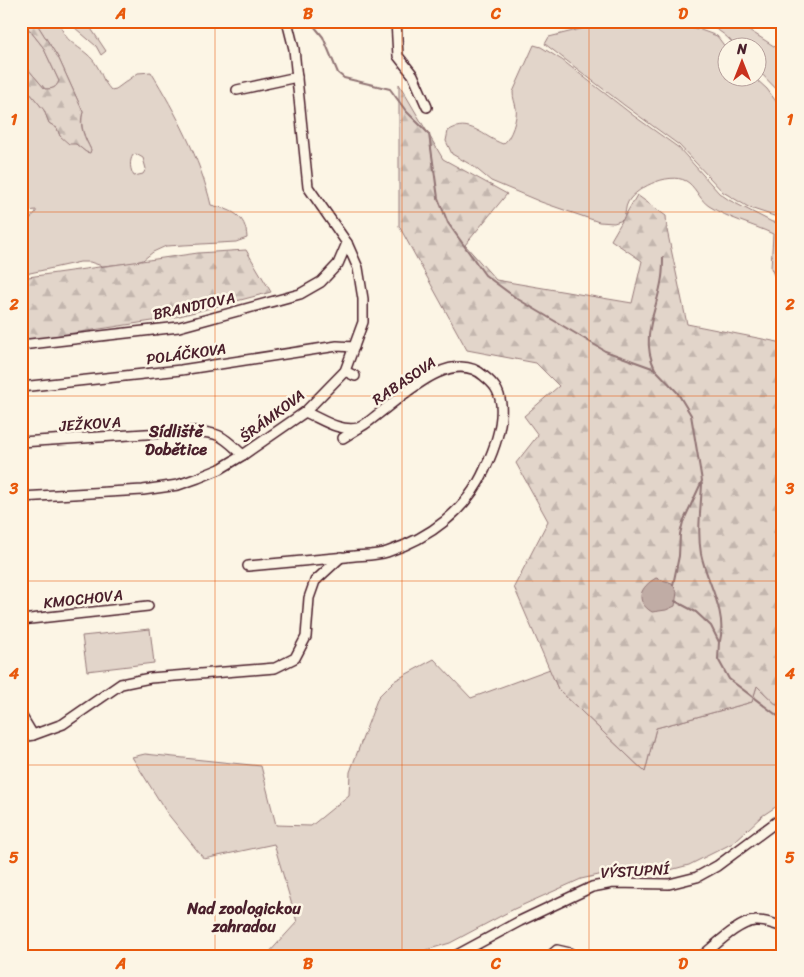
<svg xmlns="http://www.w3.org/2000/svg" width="804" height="977" font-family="Sriracha,sans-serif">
	<defs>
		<pattern id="forest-firs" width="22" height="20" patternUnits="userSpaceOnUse" patternTransform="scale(1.25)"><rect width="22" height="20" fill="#e2d5ca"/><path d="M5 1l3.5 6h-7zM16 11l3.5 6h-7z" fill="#c3b6ae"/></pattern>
	</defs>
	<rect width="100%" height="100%" fill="#fcf5e5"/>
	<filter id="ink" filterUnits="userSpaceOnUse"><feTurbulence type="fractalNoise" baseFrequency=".02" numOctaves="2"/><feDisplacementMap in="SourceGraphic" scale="10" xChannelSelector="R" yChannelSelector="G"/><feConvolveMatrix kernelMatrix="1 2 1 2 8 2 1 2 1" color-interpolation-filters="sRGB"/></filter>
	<g filter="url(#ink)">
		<!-- grass -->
		<g fill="#e2d5ca" stroke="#967a7a" fill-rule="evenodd">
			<path d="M21 21H25L24 23 43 47 59 81C56 88 53 89 45 89L21 61Z"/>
			<path d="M35 21H60C63 46 86 46 97 66 103 76 102 80 111 90L116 89 138 73 151 72C176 113 200 158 211 205 231 210 246 214 247 238L236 242 166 246 153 252 143 260 132 263 102 266 90 262H80L21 275V229L36 212V210L28 211 21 214V82L44 110 49 123 57 128 60 136 76 144 86 152 91 150C85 138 79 126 83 112L59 59ZM136 154 143 158 146 169 143 174 134 176C130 170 129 161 133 155Z"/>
			<path d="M67 21H86L106 51 101 55 96 46Z"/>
			<path d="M613 21H664L698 29 717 36 726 48V78H755L767 89 783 111V219L750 208 723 192 679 145 624 105 545 44 549 37Z"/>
			<path d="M697 21H735L783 52V96L757 69 756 48 736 47C725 33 715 27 697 21Z"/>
			<path d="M534 45 541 47 562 60 634 116 679 148 719 193 729 200 772 222 783 223V282L776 280 771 268 773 234C752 224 729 219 709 206 701 201 697 190 689 183 674 170 637 186 628 202 625 207 626 214 623 220L614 223 599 222 541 202 491 181 473 166 452 154 446 141 448 131C469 117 483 137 503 144 511 139 518 117 516 108 515 102 513 99 513 92Z"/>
			<path d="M150 629 154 663 87 671 82 636Z"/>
			<path d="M434 659 471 698 550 669 558 689 645 772 656 728 752 702 757 686 783 711V802L762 816 733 843 689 865 670 870 650 873 612 872 581 879 514 909 450 943 406 956H266L297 922 274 844 204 859 167 813 132 757 145 754 261 766 276 825 311 826 349 795 350 772 378 697 394 681Z"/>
		</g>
		<!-- forest -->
		<g fill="url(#forest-firs)" stroke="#967a7a">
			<path d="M25 21H35L59 59 83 112C78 126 85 138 91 150L90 153 86 152 76 144H69L60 136 57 128 49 123 44 110 21 82V61L45 89C53 89 56 88 59 81L43 47 24 23Z"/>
			<path d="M399 84 443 159 507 194 465 245 496 280 632 303 642 261 611 240 637 195 666 216 667 230 687 324 783 343V711L757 686 752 702 656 728 645 772 558 689 514 587 548 521 516 463 538 435 524 416 559 386 536 363 467 350 399 226Z"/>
			<path d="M246 250 271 292 172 318 21 341V278L198 253Z"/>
		</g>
		<!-- water -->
		<path fill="#c0aca5" stroke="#917474" d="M656 578 672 583 677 592 675 606 666 610 652 612C634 601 640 587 656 578Z"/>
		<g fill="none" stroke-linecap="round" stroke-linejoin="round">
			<!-- stream -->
			<g stroke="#917474" stroke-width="2">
				<path d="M310 21 323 37 338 73 344 78 390 89 406 111 429 134 438 198 448 223 485 275 516 298 605 351 655 369 677 392 691 415 702 481 683 522 680 534 679 556 673 585"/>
				<path d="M655 369C639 336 658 309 662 277 663 270 663 263 663 257"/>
				<path d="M702 484C701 507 697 531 701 554 707 583 727 611 720 641"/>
				<path d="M675 601 696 612 711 626 719 642 718 659 729 679 783 720"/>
			</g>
			<defs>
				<g id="minor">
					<path d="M396 21 398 56 413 75 427 107"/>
					<path d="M551 21H559"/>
					<path d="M237 90 297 77"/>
					<path d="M21 345 179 327 300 294 321 282 338 264 347 243"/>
					<path d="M345 371 355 376"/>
					<path d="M21 387 181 370 337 346 354 347"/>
					<path d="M343 438 359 428"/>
					<path d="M21 442 192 431C222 433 222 436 243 455"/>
					<path d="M21 497 143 490 178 485 198 478 220 469 243 455 305 412 345 371 363 322V299L358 268 347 243 308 187 294 49 287 21"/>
					<path d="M248 566C281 563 314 560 346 557 359 555 375 556 387 552 430 538 467 510 485 469 494 450 503 425 501 404 499 390 494 384 484 376 452 347 403 396 377 415 372 419 364 426 358 428 339 432 322 419 305 412"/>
					<path d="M21 620 148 606"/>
					<path d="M21 715 33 735"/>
					<path d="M21 737 33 735 63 724 121 684 150 678 275 668 295 658 306 637 309 598 315 581 341 557"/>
					<path d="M21 951 24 956"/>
					<path d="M455 956 520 921 592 887 613 883 669 884 697 877 717 866 783 817"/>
					<path d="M550 956 557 950 570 953 572 956"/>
					<path d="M702 956C716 945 738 922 755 921 765 920 774 924 783 927"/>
				</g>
			</defs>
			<!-- minor casing -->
			<use href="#minor" stroke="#4a1f2b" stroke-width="12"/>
			<!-- minor -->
			<use href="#minor" stroke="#fcf5e5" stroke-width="9"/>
		</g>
	</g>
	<!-- grid -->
	<path fill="none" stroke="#e8590c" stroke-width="1" stroke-opacity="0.55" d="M215 21V956M402 21V956M589 21V956M21 212H783M21 396H783M21 581H783M21 765H783"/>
	<g text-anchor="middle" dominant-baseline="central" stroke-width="5" stroke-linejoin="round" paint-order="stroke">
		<!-- street labels -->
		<g font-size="15" fill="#4a1f2b" stroke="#fcf5e5">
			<text transform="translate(194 306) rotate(-12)">BRANDTOVA</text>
			<text transform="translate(186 354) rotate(-8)">POLÁČKOVA</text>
			<text transform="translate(404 381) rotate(-34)">RABASOVA</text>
			<text transform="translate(272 416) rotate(-37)">ŠRÁMKOVA</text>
			<text transform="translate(90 424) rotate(-4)">JEŽKOVA</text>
			<text transform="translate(83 599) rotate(-6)">KMOCHOVA</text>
			<text transform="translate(635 871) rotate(-3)">VÝSTUPNÍ</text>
		</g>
		<!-- neighbourhood labels -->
		<g font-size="16" font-weight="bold" fill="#4a1f2b" stroke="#fcf5e5">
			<text x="176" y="431">Sídliště<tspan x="176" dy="18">Dobětice</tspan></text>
			<text x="244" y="908">Nad zoologickou<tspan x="244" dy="18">zahradou</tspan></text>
		</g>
	</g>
	<!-- margin -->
	<rect width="804" height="977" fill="none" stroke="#fcf5e5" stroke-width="55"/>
	<!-- north arrow -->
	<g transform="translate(742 62)"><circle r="24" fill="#fcf5e5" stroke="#b59f9b"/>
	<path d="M0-4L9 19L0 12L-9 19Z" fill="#c8321e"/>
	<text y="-8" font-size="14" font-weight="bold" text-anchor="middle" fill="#4a1f2b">N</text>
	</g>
	<rect x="28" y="28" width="748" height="922" fill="none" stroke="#e8590c" stroke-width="2"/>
	<g font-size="16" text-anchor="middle" font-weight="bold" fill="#e8590c">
		<text x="121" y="19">A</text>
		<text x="308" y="19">B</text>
		<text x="496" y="19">C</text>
		<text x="683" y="19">D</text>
		<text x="14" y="125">1</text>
		<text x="790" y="125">1</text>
		<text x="14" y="310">2</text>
		<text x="790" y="310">2</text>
		<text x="14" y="494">3</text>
		<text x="790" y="494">3</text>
		<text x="14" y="679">4</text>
		<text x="790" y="679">4</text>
		<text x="14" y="863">5</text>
		<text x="790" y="863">5</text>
		<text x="121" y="969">A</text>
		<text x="308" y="969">B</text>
		<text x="496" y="969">C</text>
		<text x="683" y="969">D</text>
	</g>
</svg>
